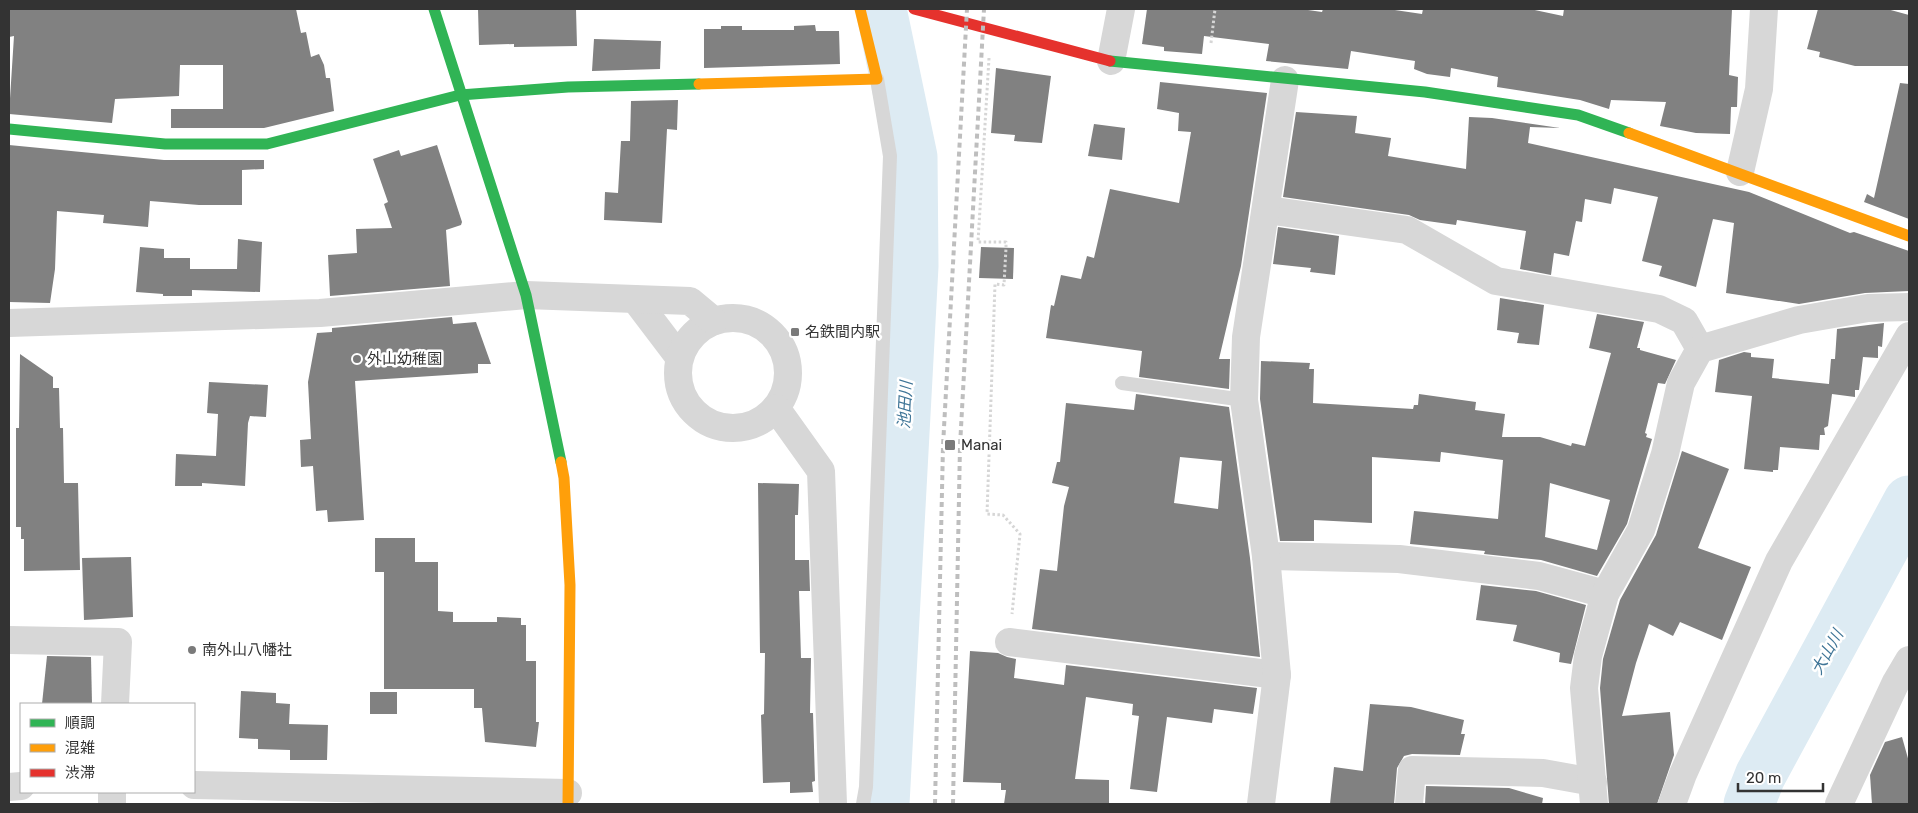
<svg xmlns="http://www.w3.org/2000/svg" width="1918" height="813" font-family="Rubik,'Noto Sans JP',sans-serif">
	<rect width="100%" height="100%" fill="#fff"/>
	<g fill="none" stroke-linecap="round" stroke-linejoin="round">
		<!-- river -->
		<g stroke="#ddebf3" stroke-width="51">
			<path d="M881 9 912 157 913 266 884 804"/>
			<path d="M1749 804 1760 776 1909 501"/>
		</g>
	</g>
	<!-- building -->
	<g fill="#818181" fill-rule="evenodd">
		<path d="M9 9H296L301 33 306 32 311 57 319 54 324 65 326 78H330L334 111 264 128H171V109H223V65H180L179 96 115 99 112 123 9 114 14 36 9 37Z"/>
		<path d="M478 9H576L577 46 514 47V44L479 45Z"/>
		<path d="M1147 9H1301L1322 12 1323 9H1388L1422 14 1423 9H1530L1563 16 1564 9H1732L1729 75 1738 77 1737 107H1731L1730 134 1696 133 1660 126 1666 102 1611 100 1609 109 1580 100 1497 87 1498 77 1451 68 1450 77 1427 74 1414 69 1415 61 1351 51 1348 69 1266 61 1269 44 1204 36 1202 54 1164 51V47L1142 44Z"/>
		<path d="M1818 9H1887L1909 15V66H1855L1819 57 1820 52 1807 49Z"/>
		<path d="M815 25 816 31H839L840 64 704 68V29H721V26H742V30H794V26Z"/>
		<path d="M594 39 661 41 660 69 592 71Z"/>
		<path d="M996 68 1051 76 1042 143 1014 141 1015 135 991 133Z"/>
		<path d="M1160 82 1267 93 1241 266 1219 359H1230L1229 389 1139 377 1142 351 1046 338 1051 305 1054 306 1061 275 1081 279 1087 256 1094 258 1110 189 1179 203 1191 132 1178 131 1179 113 1157 109Z"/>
		<path d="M1900 83 1909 84V219L1864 202 1867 194 1874 198Z"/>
		<path d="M678 100 677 130 667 129 662 223 604 220 605 192 618 193 621 141H630L631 101Z"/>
		<path d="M1296 112 1357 116 1355 133 1391 138 1388 156 1466 169 1469 117 1492 118 1560 128 1530 127 1528 143 1749 192 1850 233 1854 232 1909 251V291L1865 293 1799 304 1726 293 1734 223 1713 219 1696 287 1659 276 1662 266 1642 261 1658 197 1614 188 1611 204 1585 199 1582 222 1576 221 1569 256 1554 253 1551 275 1520 269 1526 231 1457 220 1456 225 1420 220 1409 215 1283 197Z"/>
		<path d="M1094 124 1125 128 1122 160 1088 156Z"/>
		<path d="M9 145 164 160H264V169L242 170V205H199L150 201 148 227 103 223 104 215 57 211 55 269 50 303 9 302Z"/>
		<path d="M437 145 462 222 461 225 446 230 450 286 330 296 328 255 357 253 356 229 392 228 384 204 388 202 373 159 399 150 401 156Z"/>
		<path d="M1278 227 1339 236 1335 275 1310 272 1311 268 1273 264Z"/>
		<path d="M238 239 262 242 260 292 192 290V296H163V294L136 292 140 247 164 249V258H190V269H237Z"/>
		<path d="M981 247 1014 248 1013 279 979 278Z"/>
		<path d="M1500 298 1544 305 1539 345 1517 343 1519 333 1497 330Z"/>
		<path d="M1597 314 1644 322 1637 348H1640V350L1676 360 1665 384 1658 383 1645 433 1647 434 1646 437 1652 439 1627 524 1597 576 1541 560 1484 554 1485 551 1410 544 1414 511 1498 519 1503 460 1441 452 1440 462 1372 457V523L1314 520V541H1280L1260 399 1261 361 1310 363 1309 369H1314L1313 403 1413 409 1414 405H1418L1419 394 1476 402 1475 410 1505 414 1502 437H1540L1571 446 1572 443 1585 446 1611 353 1589 348ZM1550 483 1610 500 1597 550 1545 537Z"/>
		<path d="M452 317 453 324 476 322 491 364H478V373L355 381 364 520 328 522 327 510 316 511 313 466 301 467 300 440 311 439 308 382 317 333 332 332V328Z"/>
		<path d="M1884 323 1882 347 1878 346V358L1863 357 1859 390H1855V397L1832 394 1828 426 1824 428 1825 435H1820L1819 450 1780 447 1778 470H1773V472L1744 469 1752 396 1715 392 1719 360 1744 352 1751 353V357L1774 359 1772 378 1829 384 1831 359H1835L1837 329Z"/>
		<path d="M20 354 53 377V388H59L60 428H63L64 483H78L80 570 24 571V539H21V527H16V428H19Z"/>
		<path d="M209 382 268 385 266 417 250 416 248 423 245 486 202 483V486H175L176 454 216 456 218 414 207 413Z"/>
		<path d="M1136 394 1229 407 1250 558 1260 657 1032 629 1040 569 1057 571 1064 506 1069 487 1052 483 1057 462H1060L1066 403 1134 410ZM1180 457 1222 461 1218 509 1174 503Z"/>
		<path d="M1682 451 1729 469 1698 548 1751 567 1722 640 1680 622 1673 636 1649 624 1636 663 1622 716 1670 712 1674 755 1657 804H1609L1600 688 1603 659 1620 600 1656 535Z"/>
		<path d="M758 483 799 484 798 515H795V560H809L810 591H799L801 658H811L810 713H813L815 781 812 782 813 792 790 793V782L763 783 761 715 764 714 765 653H760Z"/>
		<path d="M375 538H415V562H438V611L453 612V622H497V617L521 618V625H526V661H536V722H539L536 747 485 742 482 708H474V689H384V572H375Z"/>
		<path d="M131 557 133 617 84 620 82 558Z"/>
		<path d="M1481 585 1536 591 1586 605 1571 664 1559 662 1560 653 1513 641 1517 625 1476 620Z"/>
		<path d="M970 651 998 653 1007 657 1016 659 1014 678 1064 685 1066 665 1257 688 1253 714 1214 709 1212 723 1167 717 1157 792 1130 789 1139 716 1132 715 1133 704 1086 697 1075 779 1109 780V804H1004L1006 790H1001V783L963 782Z"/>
		<path d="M47 656 91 657 92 704H42Z"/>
		<path d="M241 691 276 693V703L290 704 289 724 328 725 327 760H290V750L258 749V739L239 738Z"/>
		<rect x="370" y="692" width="27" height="22"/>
		<path d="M1370 704 1411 707 1464 720 1461 734H1465L1460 755 1412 754 1404 756 1397 768 1394 804H1330L1334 767 1363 771Z"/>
		<path d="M1902 737 1909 762V804H1872L1870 775 1885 742Z"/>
		<path d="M1426 786 1509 788 1543 798 1542 804H1425Z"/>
	</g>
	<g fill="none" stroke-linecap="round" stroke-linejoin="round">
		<!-- path -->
		<g stroke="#d6d6d6" stroke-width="3" stroke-dasharray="2.5 2.5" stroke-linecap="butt">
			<path d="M1211 43 1215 9"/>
			<path d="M989 58 978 242H1006V248L1004 285 995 284 987 514 1003 515 1020 534 1012 614"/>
		</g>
		<!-- lane -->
		<g stroke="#d7d7d7" stroke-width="14">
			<path d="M1122 383 1244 400"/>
			<path d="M863 804 866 787 890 156 877 79"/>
		</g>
		<!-- street -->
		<g stroke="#d7d7d7" stroke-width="28">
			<path d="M1111 61 1121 9"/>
			<path d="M1740 172 1759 89 1764 9"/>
			<path d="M1267 210 1407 230 1496 281 1659 309 1684 321 1700 349"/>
			<path d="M635 299 679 357"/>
			<circle cx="733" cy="373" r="55"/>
			<path d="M9 323 320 313 526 295 690 301 714 321"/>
			<path d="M776 408 821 471 833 804"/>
			<path d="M1266 556 1399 559 1539 576 1605 594"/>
			<path d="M9 640 118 642 115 704"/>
			<path d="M1009 642 1277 675"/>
			<path d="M194 785 568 793"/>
			<path d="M9 787 21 786"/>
			<path d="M112 804V792"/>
			<path d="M1261 804 1277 675 1266 556 1244 400 1246 337 1285 80"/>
			<path d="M1409 804 1412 770 1543 773 1593 782"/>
			<path d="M1594 804 1584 688 1588 656 1605 594 1641 530 1665 454 1681 383 1700 349 1799 320 1868 308 1909 307"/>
			<path d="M1672 804 1683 774 1779 561 1909 336"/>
			<path d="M1839 804 1896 682 1909 660"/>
		</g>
		<!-- fast -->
		<g stroke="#30b455" stroke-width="11">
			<path d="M434 9 526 295 561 462"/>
			<path d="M1110 61 1425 92 1578 115 1629 133"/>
			<path d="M9 129 165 144H267L460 95 568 87 699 84"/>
		</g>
		<!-- slow -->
		<g stroke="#ff9f0a" stroke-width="11">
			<path d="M699 84 877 79 860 9"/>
			<path d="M1629 133 1909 236"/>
			<path d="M561 462 564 478 570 585 568 804"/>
		</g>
		<!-- jam -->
		<path stroke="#e5322d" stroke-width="11" d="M914 9 1110 61"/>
		<!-- rail -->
		<g stroke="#bebebe" stroke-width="4" stroke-dasharray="5 4" stroke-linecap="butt">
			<path d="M935 804 943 446 967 9"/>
			<path d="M953 804 960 446 984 9"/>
		</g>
	</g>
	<!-- markers -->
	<g fill="#7a7a7a" stroke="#fff" stroke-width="2">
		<rect x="790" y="327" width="10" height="10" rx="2.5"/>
		<circle cx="357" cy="359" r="5"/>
		<rect x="944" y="439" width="12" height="12" rx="2.5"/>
		<circle cx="192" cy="650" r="5"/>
	</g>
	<g text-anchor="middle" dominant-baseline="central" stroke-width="5" stroke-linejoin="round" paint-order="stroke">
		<!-- poi labels -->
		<g font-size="15" fill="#333" stroke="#fff" text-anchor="start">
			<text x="805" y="332">名鉄間内駅</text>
			<text x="367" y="359">外山幼稚園</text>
			<text x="961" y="445">Manai</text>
			<text x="202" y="650">南外山八幡社</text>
		</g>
		<!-- water labels -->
		<g font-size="16" font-style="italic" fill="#3f7597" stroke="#fff">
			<text transform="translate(905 405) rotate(-87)">池田川</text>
			<text transform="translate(1827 652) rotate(-61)">大山川</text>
		</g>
	</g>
	<!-- border -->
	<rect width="1918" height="813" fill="none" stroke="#333333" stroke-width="20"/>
	<!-- legend -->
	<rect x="20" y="703" width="175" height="90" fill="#ffffff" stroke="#adadad"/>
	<rect x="30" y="719" width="25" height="8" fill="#30b455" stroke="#adadad"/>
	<text x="65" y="728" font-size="15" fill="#333333">順調</text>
	<rect x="30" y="744" width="25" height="8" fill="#ff9f0a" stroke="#adadad"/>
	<text x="65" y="753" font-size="15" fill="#333333">混雑</text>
	<rect x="30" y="769" width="25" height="8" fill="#e5322d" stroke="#adadad"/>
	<text x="65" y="778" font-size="15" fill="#333333">渋滞</text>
	<!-- scale -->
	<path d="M1738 783v8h85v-8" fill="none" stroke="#333333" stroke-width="2.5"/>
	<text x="1746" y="783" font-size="15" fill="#333333" stroke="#ffffff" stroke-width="4" paint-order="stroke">20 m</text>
</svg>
